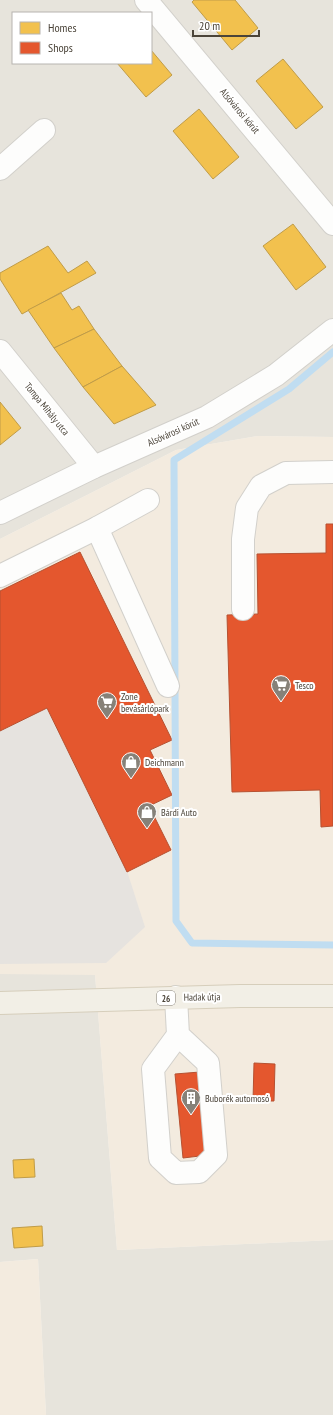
<svg xmlns="http://www.w3.org/2000/svg" width="333" height="1415" font-family="'PT Sans Narrow',sans-serif">
	<rect width="100%" height="100%" fill="#f4f2ee"/>
	<!-- residential -->
	<g fill="#e7e4dc" fill-rule="evenodd">
		<path d="M0 0H333V437L258 436 176 450 0 539ZM13 13H151V63H13Z"/>
		<path d="M0 974H95L117 1250 333 1240V1415H44H46L38 1259 0 1262Z"/>
	</g>
	<!-- commercial -->
	<g fill="#f3ebdf">
		<path d="M258 436 333 437V1240L117 1250 95 975 0 974V539L176 450Z"/>
		<path d="M38 1259 46 1415H0V1262Z"/>
	</g>
	<!-- parking -->
	<path fill="#e6e3df" d="M47 708 127 871 145 927 106 963 0 964V731Z"/>
	<!-- homes -->
	<g fill="#f2c14e" stroke="#c09c48">
		<path d="M194 0H235L258 28 232 50 192 2Z"/>
		<path d="M151 50 172 75 146 97 117 63H151Z"/>
		<path d="M283 59 323 107 296 129 256 81Z"/>
		<path d="M199 109 239 157 213 179 173 131Z"/>
		<path d="M293 224 326 267 296 290 263 246Z"/>
		<path d="M48 246 68 273 87 261 96 273 22 314 0 279V273Z"/>
		<path d="M61 293 72 310 79 306 94 329 54 348 28 310Z"/>
		<path d="M94 329 122 366 83 387 54 348Z"/>
		<path d="M122 366 156 405 114 424 83 387Z"/>
		<path d="M0 402 21 428 0 445Z"/>
		<path d="M34 1159 35 1177 14 1178 13 1160Z"/>
		<path d="M42 1226 43 1246 14 1248 12 1228Z"/>
	</g>
	<!-- shops -->
	<g fill="#e4572e" stroke="#b65131">
		<path d="M326 524H333V826L321 827 320 790 232 792 227 615 258 614 257 554 326 553Z"/>
		<path d="M80 552 172 740 150 750 172 795 149 806 171 850 127 872 47 708 0 731V591Z"/>
		<path d="M254 1063 275 1064 274 1101H253Z"/>
		<path d="M200 1072 208 1155 183 1158 175 1074Z"/>
	</g>
	<g fill="none" stroke-linecap="round" stroke-linejoin="round">
		<!-- stream -->
		<path stroke="#c0ddf1" stroke-width="7" d="M333 352 289 389 174 460 176 921 192 943 333 945"/>
		<defs>
			<g id="minor">
				<path d="M146 0 333 224"/>
				<path d="M0 169 44 130"/>
				<path d="M0 351 94 467"/>
				<path d="M0 513 94 467 207 417 276 375 333 330"/>
				<path d="M97 528 168 686"/>
				<path d="M0 576 97 528 148 500"/>
				<path d="M243 609V539L247 508 261 486 286 473 333 472"/>
				<path d="M176 997 178 1035 153 1069 160 1158 176 1173 199 1172 216 1155 208 1063 178 1035"/>
			</g>
			<path id="major" d="M0 1003 240 996H333"/>
		</defs>
		<!-- minor casing -->
		<use href="#minor" stroke="#d2d0cb" stroke-width="24"/>
		<!-- major casing -->
		<use href="#major" stroke="#d6cebb" stroke-width="24"/>
		<!-- minor -->
		<use href="#minor" stroke="#fdfdfc" stroke-width="22"/>
		<!-- major -->
		<use href="#major" stroke="#f2efe6" stroke-width="22"/>
	</g>
	<!-- icons -->
	<defs>
		<symbol id="supermarket-pin" viewBox="-11 -11 22 30"><path d="M0 17L-7.5 6A9.5 9.5 0 1 1 7.5 6Z" fill="#868178" stroke="#fff"/><path d="M-6-5.5h2.5l.6 2H6L4.5 2H-2.5L-4.4-4H-6ZM-1.5 3.2a1.3 1.3 0 1 0 .1 0ZM3 3.2a1.3 1.3 0 1 0 .1 0Z" fill="#fff"/></symbol>
		<symbol id="shop-pin" viewBox="-11 -11 22 30"><path d="M0 17L-7.5 6A9.5 9.5 0 1 1 7.5 6Z" fill="#868178" stroke="#fff"/><path d="M-5-2.5h2.3a2.7 3.5 0 0 1 5.4 0H5L5.5 6h-11ZM-1.5-2.5h3a1.5 2.3 0 0 0-3 0Z" fill="#fff"/></symbol>
		<symbol id="building-pin" viewBox="-11 -11 22 30"><path d="M0 17L-7.5 6A9.5 9.5 0 1 1 7.5 6Z" fill="#868178" stroke="#fff"/><path d="M-4-6H4V6H1V3H-1V6H-4ZM-2.5-4.3h1.7v1.8h-1.7ZM.8-4.3h1.7v1.8H.8ZM-2.5-1h1.7V.8h-1.7ZM.8-1h1.7V.8H.8Z" fill="#fff"/></symbol>
	</defs>
	<g fill-rule="evenodd">
		<use href="#supermarket-pin" x="270" y="674" width="22" height="30"/>
		<use href="#supermarket-pin" x="96" y="691" width="22" height="30"/>
		<use href="#shop-pin" x="120" y="751" width="22" height="30"/>
		<use href="#shop-pin" x="136" y="801" width="22" height="30"/>
		<use href="#building-pin" x="180" y="1087" width="22" height="30"/>
	</g>
	<g text-anchor="middle" dominant-baseline="central" stroke-width="4" stroke-linejoin="round" paint-order="stroke">
		<!-- shield labels -->
		<rect fill="#fff" stroke="#817c74" stroke-width="1" x="157" y="991" width="18" height="14" rx="3"/>
		<g font-size="9" font-weight="bold" fill="#4b4439">
			<text x="166" y="998">26</text>
		</g>
		<!-- street labels -->
		<g font-size="10" fill="#4b4439" stroke="#fff">
			<text transform="translate(240 111) rotate(50)">Alsóvárosi körút</text>
			<text transform="translate(47 409) rotate(51)">Tompa Mihály utca</text>
			<text transform="translate(173 432) rotate(-24)">Alsóvárosi körút</text>
			<text transform="translate(202 997) rotate(-1)">Hadak útja</text>
		</g>
		<!-- poi labels -->
		<g font-size="10" fill="#4b4439" stroke="#fff" text-anchor="start">
			<text x="295" y="685">Tesco</text>
			<text x="121" y="696">Zone<tspan x="121" dy="12">bevásárlópark</tspan></text>
			<text x="145" y="762">Deichmann</text>
			<text x="161" y="812">Bárdi Auto</text>
			<text x="205" y="1098">Buborék automosó</text>
		</g>
	</g>
	<!-- legend -->
	<rect x="12" y="12" width="140" height="52" fill="#ffffff" stroke="#b7b4b0"/>
	<rect x="20" y="22" width="20" height="12" fill="#f2c14e" stroke="#b7b4b0"/>
	<text x="48" y="32" font-size="12" fill="#4b4439">Homes</text>
	<rect x="20" y="42" width="20" height="12" fill="#e4572e" stroke="#b7b4b0"/>
	<text x="48" y="52" font-size="12" fill="#4b4439">Shops</text>
	<!-- scale -->
	<path d="M193 30v6h66v-6" fill="none" stroke="#4b4439" stroke-width="2"/>
	<text x="199" y="30" font-size="12" fill="#4b4439" stroke="#ffffff" stroke-width="3" paint-order="stroke">20 m</text>
</svg>
